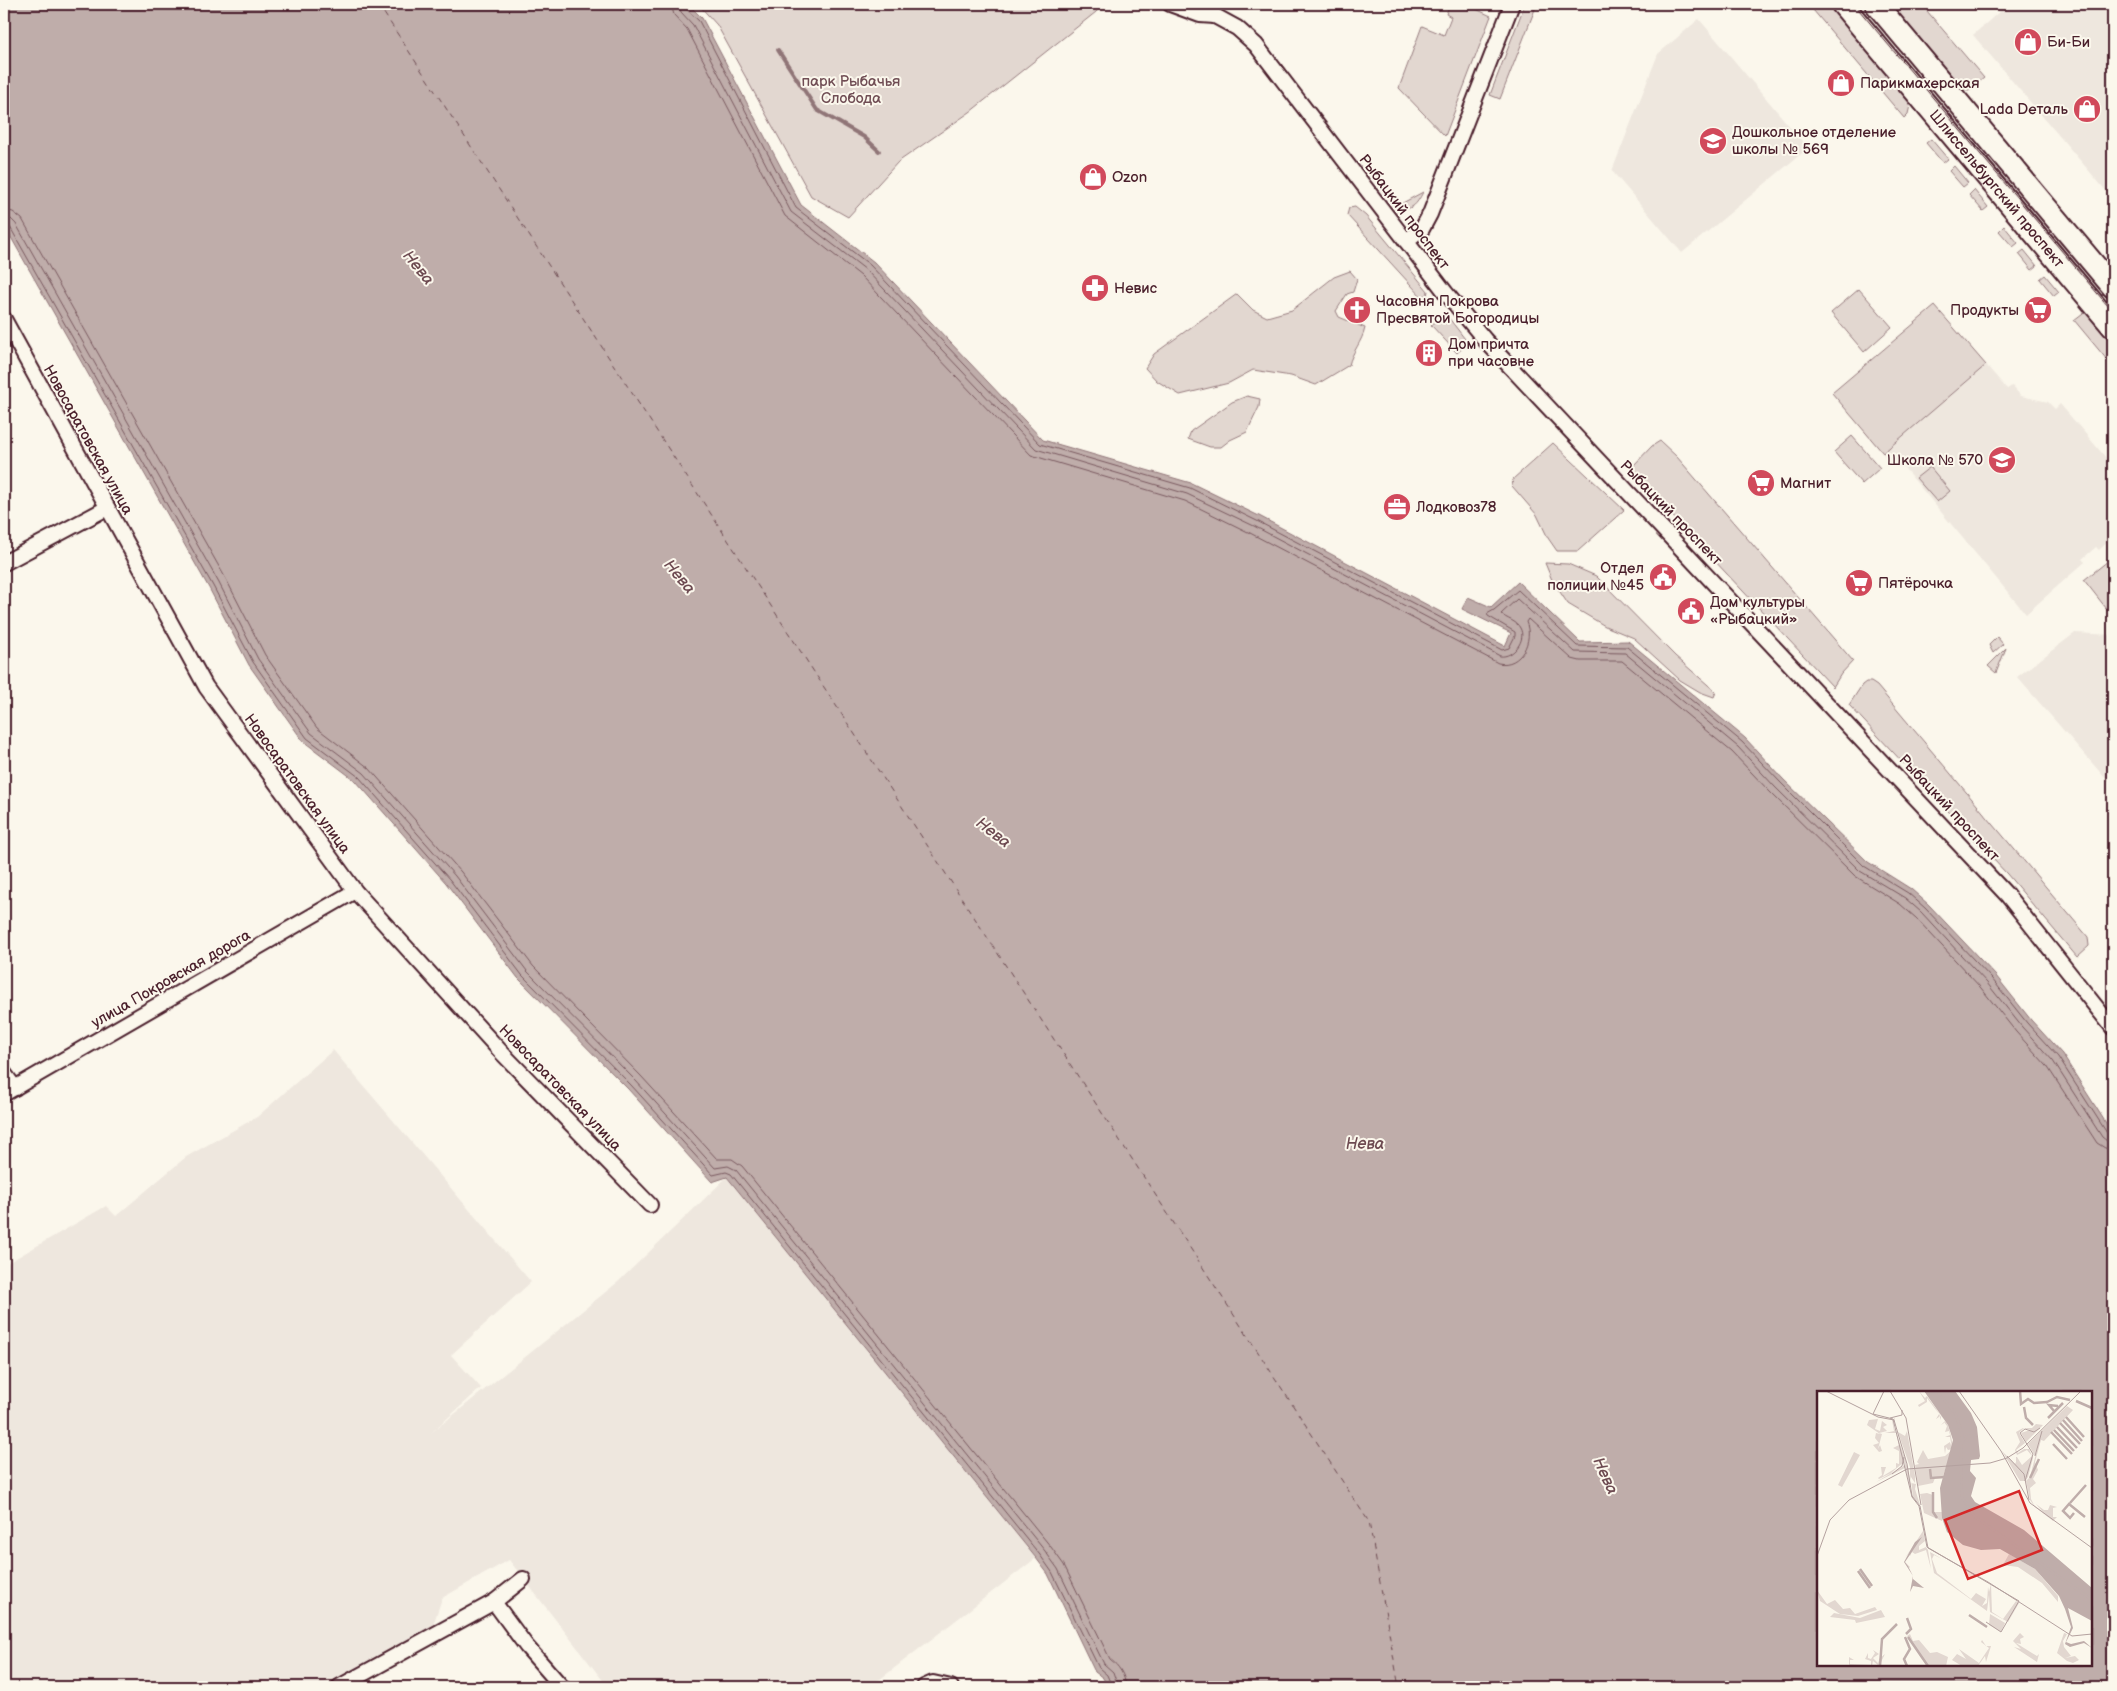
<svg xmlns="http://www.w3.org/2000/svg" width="2117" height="1691" font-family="'Balsamiq Sans',sans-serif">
	<rect width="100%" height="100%" fill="#fbf7ec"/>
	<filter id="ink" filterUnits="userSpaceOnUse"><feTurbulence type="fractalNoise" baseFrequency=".02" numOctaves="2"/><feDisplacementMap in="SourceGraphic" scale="10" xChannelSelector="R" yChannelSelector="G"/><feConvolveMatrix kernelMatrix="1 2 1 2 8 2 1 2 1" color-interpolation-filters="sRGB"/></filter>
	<g filter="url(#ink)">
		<!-- built -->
		<g fill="#eee7de">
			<path d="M2008 4H2113V199L1973 35Z"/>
			<path d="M1699 19 1808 148 1682 253 1612 171 1658 54Z"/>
			<path d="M1935 306 2007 389 2012 386 2021 396 2048 402 2055 409 2060 404 2113 466V537L2099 550 2096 547 2082 559 2085 562 2026 614 1896 458 1890 462 1832 393Z"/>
			<path d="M2075 633 2113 635V787L2017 677Z"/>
			<path d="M333 1050 531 1282 451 1355 481 1388 431 1433 618 1282 727 1177 1036 1558 870 1687H608L509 1560 442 1598 433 1625 319 1687H4V1265L106 1206 116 1216 186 1157 257 1117Z"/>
		</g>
		<!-- green -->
		<g fill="#e2d7d0" stroke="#967b7e">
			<path d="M698 4H1103L1096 12 970 112 898 162 848 217 811 196 717 25Z"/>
			<path d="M1450 4H1465L1491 16 1445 136 1399 88 1422 26 1444 35 1451 17 1446 14Z"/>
			<path d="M1525 4H1537L1500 99 1490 95Z"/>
			<path d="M1808 4H1830L1911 101 1908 114 1904 118Z"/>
			<path d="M1888 4H1921L1984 78 1969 90 1958 88Z"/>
			<path d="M1931 139 1948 159 1943 163 1926 143Z"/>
			<path d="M1954 166 1968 183 1963 187 1949 171Z"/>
			<path d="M1974 190 1988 207 1983 211 1969 195Z"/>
			<path d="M1423 192C1417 204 1411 213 1397 206Z"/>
			<path d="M1355 207 1366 216 1428 291 1427 295 1421 296 1347 215 1349 208Z"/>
			<path d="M2004 226 2018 243 2013 247 1999 231Z"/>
			<path d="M2024 250 2037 266 2032 270 2019 254Z"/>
			<path d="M1350 271 1357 279 1353 292 1347 294 1336 311 1339 317 1365 328C1362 342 1352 352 1349 365L1316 385 1291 376 1253 370 1229 383 1180 395 1157 381 1145 368 1154 354 1237 294 1253 310 1267 317 1292 310 1334 277Z"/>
			<path d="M2045 275 2059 292 2054 296 2040 279Z"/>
			<path d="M1859 289 1892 327 1864 352 1831 313Z"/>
			<path d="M1935 306 1986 365 1883 453 1832 393Z"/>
			<path d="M2087 310 2113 341V367L2074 320Z"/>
			<path d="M1445 313 1468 343 1457 353 1431 325Z"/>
			<path d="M1247 396 1260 399 1259 407 1247 432 1230 440 1221 447H1210L1188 439 1191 431 1232 402Z"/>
			<path d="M1852 436 1880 468 1862 484 1834 452Z"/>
			<path d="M1660 441 1677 457 1853 661 1841 674 1833 687 1636 477 1633 466 1652 446Z"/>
			<path d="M1553 443 1624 510 1578 551H1557L1548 538 1537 515 1512 486 1513 479Z"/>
			<path d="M1930 467 1950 491 1937 502 1916 478Z"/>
			<path d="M2113 557V617L2084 580Z"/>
			<path d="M1545 563 1568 564 1596 576 1675 656 1716 692 1714 697 1700 692 1680 680 1634 638 1605 626 1568 604 1552 580Z"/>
			<path d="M1997 637 2003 644 1993 653 1989 645Z"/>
			<path d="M2006 648 1996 673 1988 666Z"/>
			<path d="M1866 682H1871L1877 686 2088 937 2089 946 2077 957 2007 874 1849 705 1862 685Z"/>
		</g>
		<!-- water -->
		<path fill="#bfadaa" stroke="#907477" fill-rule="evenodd" d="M4 4H688L702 18 801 205 874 262 1043 440 1191 483 1259 516 1505 646 1511 633 1462 609 1468 597 1491 607 1518 582 1580 642 1628 641 1745 738 1783 779 1868 862 1911 889 1929 905 1996 976 2031 1020 2062 1054 2113 1134V1687H1108L1103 1678 1095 1672 1048 1574 1036 1558 727 1177 712 1182 628 1089 518 978 446 883 356 781 303 741 249 665 209 588 4 225ZM1818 1392H2091V1665H1818Z"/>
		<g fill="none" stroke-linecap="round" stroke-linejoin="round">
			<!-- shore -->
			<g stroke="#79585e" stroke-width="1">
				<path d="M671 4 674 15 687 29 785 216 861 276 1031 455 1185 501 1250 533 1498 663C1521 668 1534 640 1526 622L1528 619 1572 659 1580 661H1622L1732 752 1770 792 1855 876 1900 904 1916 918 1981 988 2016 1032 2047 1066 2097 1143 2105 1148 2113 1149"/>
				<path d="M679 4 681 12 693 25 791 212 866 270 1036 449 1187 494 1254 526 1500 656C1513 658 1527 640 1520 628 1517 621 1506 619 1501 614L1517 599 1575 652 1625 653 1738 747 1775 787 1860 871 1905 898 1921 912 1987 983 2022 1027 2053 1061 2102 1137 2107 1141 2113 1142"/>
				<path d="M685 4 686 9 699 21 796 208 870 265 1040 444 1190 488 1257 521 1502 650 1509 648 1515 636V632L1488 616 1487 614 1494 610 1518 590 1577 646 1627 647 1742 742 1780 782 1864 866 1908 893 1925 908 1992 979 2027 1023 2058 1057 2107 1133 2113 1136"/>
				<path d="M4 210 13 212 22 219 226 579 265 655 317 728 369 768 461 872 533 966 641 1076 717 1159H732L742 1166 1051 1547 1064 1565 1110 1659C1119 1666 1125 1675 1126 1687"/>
				<path d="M4 217 11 219 16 224 219 583 258 659 311 733 364 773 455 876 527 971 636 1081 715 1168 728 1166 736 1170 1045 1551 1058 1569 1104 1664 1113 1672 1118 1687"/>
				<path d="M4 224 10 227 213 586 253 662 307 738 359 777 450 880 522 975 631 1085 713 1175 726 1172 731 1174 1040 1555 1052 1572 1099 1668 1107 1675 1112 1687"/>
			</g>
			<!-- stream -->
			<path stroke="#907477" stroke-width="4" d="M778 50 817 110 864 137 879 151"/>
			<!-- ferry -->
			<path stroke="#6d4a51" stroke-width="1" stroke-dasharray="6 5" stroke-linecap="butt" d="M378 4 1369 1522 1399 1687"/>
			<defs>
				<g id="minor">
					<path d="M1170 4 1200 15 1215 16"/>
					<path d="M1206 4 1215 16 1237 28 1256 45 1446 293 1485 340 2007 895 2113 1028"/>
					<path d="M1406 241 1422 229 1430 214 1512 4"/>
					<path d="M4 319 206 687 355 891 502 1053 650 1205"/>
					<path d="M4 563 107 508"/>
					<path d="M4 1073 15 1088"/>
					<path d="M4 1094 355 891"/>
					<path d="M494 1602 527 1647 562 1687"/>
					<path d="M339 1687 494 1602 523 1579"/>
					<path d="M924 1687 933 1683 951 1687"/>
				</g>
				<g id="primary">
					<path id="s1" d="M1842 4 2113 327"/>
					<path d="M1876 4 2113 287"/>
				</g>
			</defs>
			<!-- minor casing -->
			<use href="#minor" stroke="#4a1f2b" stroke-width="18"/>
			<!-- primary casing -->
			<use href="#primary" stroke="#4a1f2b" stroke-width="25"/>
			<!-- minor -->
			<use href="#minor" stroke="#fbf7ec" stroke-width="14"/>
			<!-- primary -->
			<use href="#primary" stroke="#fbf7ec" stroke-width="21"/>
			<!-- tram -->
			<path stroke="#4a1f2b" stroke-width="1" d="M1854 4 2113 312"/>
		</g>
	</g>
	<!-- icons -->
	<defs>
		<symbol id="shop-disc" viewBox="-11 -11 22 22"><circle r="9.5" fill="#d1495b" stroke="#fbf7ec"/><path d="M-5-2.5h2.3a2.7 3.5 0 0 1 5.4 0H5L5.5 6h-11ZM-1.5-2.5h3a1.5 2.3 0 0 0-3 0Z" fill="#fff"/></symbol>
		<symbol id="school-disc" viewBox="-11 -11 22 22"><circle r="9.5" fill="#d1495b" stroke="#fbf7ec"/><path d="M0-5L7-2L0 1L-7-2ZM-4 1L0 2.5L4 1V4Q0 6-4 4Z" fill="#fff"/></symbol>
		<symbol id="pharmacy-disc" viewBox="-11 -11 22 22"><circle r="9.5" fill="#d1495b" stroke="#fbf7ec"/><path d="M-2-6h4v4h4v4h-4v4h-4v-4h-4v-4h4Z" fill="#fff"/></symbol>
		<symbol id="church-disc" viewBox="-11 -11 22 22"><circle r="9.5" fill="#d1495b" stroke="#fbf7ec"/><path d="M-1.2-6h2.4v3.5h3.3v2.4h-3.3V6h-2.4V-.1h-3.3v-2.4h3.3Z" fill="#fff"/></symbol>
		<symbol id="supermarket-disc" viewBox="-11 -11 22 22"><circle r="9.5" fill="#d1495b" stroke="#fbf7ec"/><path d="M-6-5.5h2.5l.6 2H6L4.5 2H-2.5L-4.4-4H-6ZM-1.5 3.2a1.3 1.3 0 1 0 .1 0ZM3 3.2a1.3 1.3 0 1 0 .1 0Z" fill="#fff"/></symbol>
		<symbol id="building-disc" viewBox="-11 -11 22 22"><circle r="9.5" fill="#d1495b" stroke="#fbf7ec"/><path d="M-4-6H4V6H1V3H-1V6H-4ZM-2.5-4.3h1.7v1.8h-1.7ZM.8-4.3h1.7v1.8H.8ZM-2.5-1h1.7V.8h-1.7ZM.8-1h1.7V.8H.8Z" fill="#fff"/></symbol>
		<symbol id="office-disc" viewBox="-11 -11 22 22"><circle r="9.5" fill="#d1495b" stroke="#fbf7ec"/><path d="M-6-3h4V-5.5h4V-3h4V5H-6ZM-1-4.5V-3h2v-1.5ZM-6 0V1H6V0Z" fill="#fff"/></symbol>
		<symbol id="civic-disc" viewBox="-11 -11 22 22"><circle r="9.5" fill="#d1495b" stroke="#fbf7ec"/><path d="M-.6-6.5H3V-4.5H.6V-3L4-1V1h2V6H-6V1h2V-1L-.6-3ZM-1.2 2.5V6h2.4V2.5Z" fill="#fff"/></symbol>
	</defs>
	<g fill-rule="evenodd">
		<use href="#shop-disc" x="2012" y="26" width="32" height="32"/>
		<use href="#shop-disc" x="1825" y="67" width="32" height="32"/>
		<use href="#shop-disc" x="2071" y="93" width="32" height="32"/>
		<use href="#school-disc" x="1697" y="125" width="32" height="32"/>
		<use href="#shop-disc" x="1077" y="161" width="32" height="32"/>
		<use href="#pharmacy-disc" x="1079" y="272" width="32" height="32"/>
		<use href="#church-disc" x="1341" y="294" width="32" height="32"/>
		<use href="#supermarket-disc" x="2022" y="294" width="32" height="32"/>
		<use href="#building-disc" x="1413" y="337" width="32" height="32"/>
		<use href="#school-disc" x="1986" y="444" width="32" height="32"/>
		<use href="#supermarket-disc" x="1745" y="467" width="32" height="32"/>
		<use href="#office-disc" x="1381" y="491" width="32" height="32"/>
		<use href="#civic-disc" x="1647" y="561" width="32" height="32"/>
		<use href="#supermarket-disc" x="1843" y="567" width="32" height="32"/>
		<use href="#civic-disc" x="1675" y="595" width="32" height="32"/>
	</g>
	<g text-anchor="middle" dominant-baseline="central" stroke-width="4" stroke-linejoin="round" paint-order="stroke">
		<!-- poi labels -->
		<g font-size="15" fill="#4a1f2b" stroke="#fbf7ec" text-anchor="start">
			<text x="2047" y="42">Би-Би</text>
			<text x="1860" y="83">Парикмахерская</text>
			<text x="2068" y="109" text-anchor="end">Lada Dеталь</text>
			<text x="1732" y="132">Дошкольное отделение<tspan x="1732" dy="17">школы № 569</tspan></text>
			<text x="1112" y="177">Ozon</text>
			<text x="1114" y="288">Невис</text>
			<text x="1376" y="301">Часовня Покрова<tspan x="1376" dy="17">Пресвятой Богородицы</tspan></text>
			<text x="2019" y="310" text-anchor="end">Продукты</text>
			<text x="1448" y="344">Дом причта<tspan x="1448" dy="17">при часовне</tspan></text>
			<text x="1983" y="460" text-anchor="end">Школа № 570</text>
			<text x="1780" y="483">Магнит</text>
			<text x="1416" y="507">Лодковоз78</text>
			<text x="1644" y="568" text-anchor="end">Отдел<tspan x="1644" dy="17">полиции №45</tspan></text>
			<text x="1878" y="583">Пятёрочка</text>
			<text x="1710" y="602">Дом культуры<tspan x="1710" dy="17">«Рыбацкий»</tspan></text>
		</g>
		<!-- park labels -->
		<g font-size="15" fill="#704d54" stroke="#fbf7ec">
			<text x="851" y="81">парк Рыбачья<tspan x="851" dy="17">Слобода</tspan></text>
		</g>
		<!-- street labels -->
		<g font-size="15" fill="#4a1f2b" stroke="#fbf7ec">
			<text stroke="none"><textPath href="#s1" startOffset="241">Шлиссельбургский проспект</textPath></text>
			<text transform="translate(1404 212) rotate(53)">Рыбацкий проспект</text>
			<text transform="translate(88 440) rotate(61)">Новосаратовская улица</text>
			<text transform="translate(1671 513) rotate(46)">Рыбацкий проспект</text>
			<text transform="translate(297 784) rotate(54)">Новосаратовская улица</text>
			<text transform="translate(1949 808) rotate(47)">Рыбацкий проспект</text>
			<text transform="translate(171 979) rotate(-30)">улица Покровская дорога</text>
			<text transform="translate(560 1088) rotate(46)">Новосаратовская улица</text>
		</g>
		<!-- water labels -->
		<g font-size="16" font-style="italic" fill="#6d4a51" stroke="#fbf7ec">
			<text transform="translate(418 268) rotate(51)">Нева</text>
			<text transform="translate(679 577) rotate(50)">Нева</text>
			<text transform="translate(993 833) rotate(38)">Нева</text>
			<text x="1365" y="1144">Нева</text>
			<text transform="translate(1605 1476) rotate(66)">Нева</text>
		</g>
	</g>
	<!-- overview -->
	<g transform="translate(1817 1391)">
		<rect width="275" height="275" fill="#fbf7ec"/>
		<path d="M102 0 108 7 110 5 131 34 134 45 135 50V58L131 59 129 56 128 63 120 65 128 63 127 55 133 51 135 57 133 46H128L133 44 132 40 128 41 130 35 127 31V32L124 34 128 30 118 17 124 26V29L122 24V26L119 28 122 23 110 7V11L102 16 101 14 108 10ZM250 15 256 19 227 50 224 49 218 71 221 79 216 88 219 92 213 97 214 108 217 114 226 121 219 113 227 119H231L233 114 240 116 236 117V126H240L236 130 218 116 213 109 209 90 213 86 224 43 218 65 211 53ZM78 27 77 36 89 70V72L91 77 94 96H93L88 77 59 91 88 74 87 71 74 82 62 88 61 87 65 84 64 76H69L66 85 79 77V60V72L82 73V60L76 57 82 54 79 42H68L77 40 75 29ZM61 28 58 38 63 40 65 30 70 34 66 36 70 40 62 42 65 43 61 58 63 54 65 60 62 61 56 54 62 52 58 47 59 42 63 43 50 34 52 29ZM219 33 226 34 209 51 204 42 213 39 207 37 202 42 208 52 199 59 201 62 207 58H212L216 67 211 86 209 89 207 82 208 90H203L185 60 198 73 199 71V66H200L205 74 215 65 210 59 200 64 198 59 203 51 199 41 206 37H215ZM90 40 98 85V92L94 86V92L99 93 98 98 103 114 96 106 95 97 93 84V76L81 41 88 45ZM106 59 111 68 128 65 135 59 126 85 118 87 116 92 101 95 98 74 102 73 100 71ZM37 61 43 64 25 96 21 94ZM110 102 116 104 115 121H125V130L107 122 103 103ZM106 140 108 150 102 155V159L109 156 111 159 114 178 109 159 98 163 95 161 93 165 88 171 93 176 92 177 88 171 93 165 92 162 88 167ZM113 161 125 168 117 164 115 168 120 182 154 208 159 202 169 208 165 215 170 212 171 196 172 201 174 193 175 221 186 228 199 210 202 212 191 231 173 221 172 204 170 220 117 182ZM192 163 218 178 241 205V211L225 192 201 176 186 174ZM0 199 10 213 18 209 26 218 33 217 38 223 58 216 60 219 41 225 23 223 3 210ZM64 219 68 226 39 232 38 229 13 226 17 222 43 227ZM173 223 188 232 184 241 172 234ZM203 242 207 246 203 248 204 253 199 252 220 265 222 263 220 271 197 256 204 258 196 250ZM247 242 250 243 246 250 247 256 254 265 248 267 258 265 262 269 256 272 250 270 240 262ZM93 243 96 250 102 249 113 262 120 261 131 266 129 275H111L90 245ZM165 249 169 255H174L169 271 168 265 161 275H145L135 269 140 263 149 268 142 258 162 272 172 257 164 251ZM56 259 62 263 56 267 61 272 63 267 68 263 62 275 56 270 55 275H32V266L37 269H33V273L54 274V270L48 268 51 262V267L54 268 58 262Z" fill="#e2d7d0"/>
		<path d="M107 0H138L154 22 160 36 163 65 162 68 154 69 153 80 159 87 154 105 158 111 207 139 275 197V230L251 217 256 237 249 251 254 253 267 250 275 257 267 252 253 256 248 253 254 236 248 218 242 205 218 178 183 158 164 159 146 154 130 141 125 127 123 97 136 49 131 34ZM105 146 88 171 91 175 96 185V188L107 197 96 195 93 201 96 185 87 171 98 151Z" fill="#bfadaa"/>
		<path fill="none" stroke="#bfadaa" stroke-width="2.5" d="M120 0 138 22 145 42 144 72M203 0 204 13 211 8 217 12 230 11 240 6 253 9M259 10 275 17M207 16 209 27 216 34M237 20 232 14 241 15M249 26 267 46M231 27 246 12M246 29 265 50M243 32 263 53M240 36 260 57M237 39 257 60M234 41 255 63M145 52 149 46 160 44M236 53 250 68M144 76 145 106 157 125 275 209M113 78 114 87 128 86M213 87 222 68M116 101V121L120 127M253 112 269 94M257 122 253 127 246 120 252 113 268 126M43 178 55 195M41 180 53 197M152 224 170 236M89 243 94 238 90 227M88 246 93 258 87 268 90 275M91 246 111 275M63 275 65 248 80 233"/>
		<path fill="none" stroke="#b4a19f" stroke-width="1" d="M9 0 61 26 77 29 90 73 95 105 103 115 111 157 171 191 255 245 275 243M67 0 56 23 76 28 95 106 102 115 110 156 202 210 184 241 169 231M73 0 89 27 104 114M142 0 184 60 213 112 275 157M73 27 85 24V19M190 65 207 83 212 109M218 65 225 40M75 83 85 75 87 66M208 90 216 63 203 42 208 38 217 41 223 37M0 165 13 129 32 109 90 78 173 72 190 67 206 57 264 0"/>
		<path fill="#d62828" fill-opacity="0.15" stroke="#d62828" stroke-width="2.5" d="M202 100 225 159 151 188 128 129Z"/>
		<rect width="275" height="275" fill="none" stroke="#4a1f2b" stroke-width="2.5"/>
	</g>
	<!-- margin -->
	<rect width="2117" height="1691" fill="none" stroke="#fbf7ec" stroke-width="20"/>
	<rect x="10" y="10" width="2097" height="1671" fill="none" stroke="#4a1f2b" stroke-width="2" filter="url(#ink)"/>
</svg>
